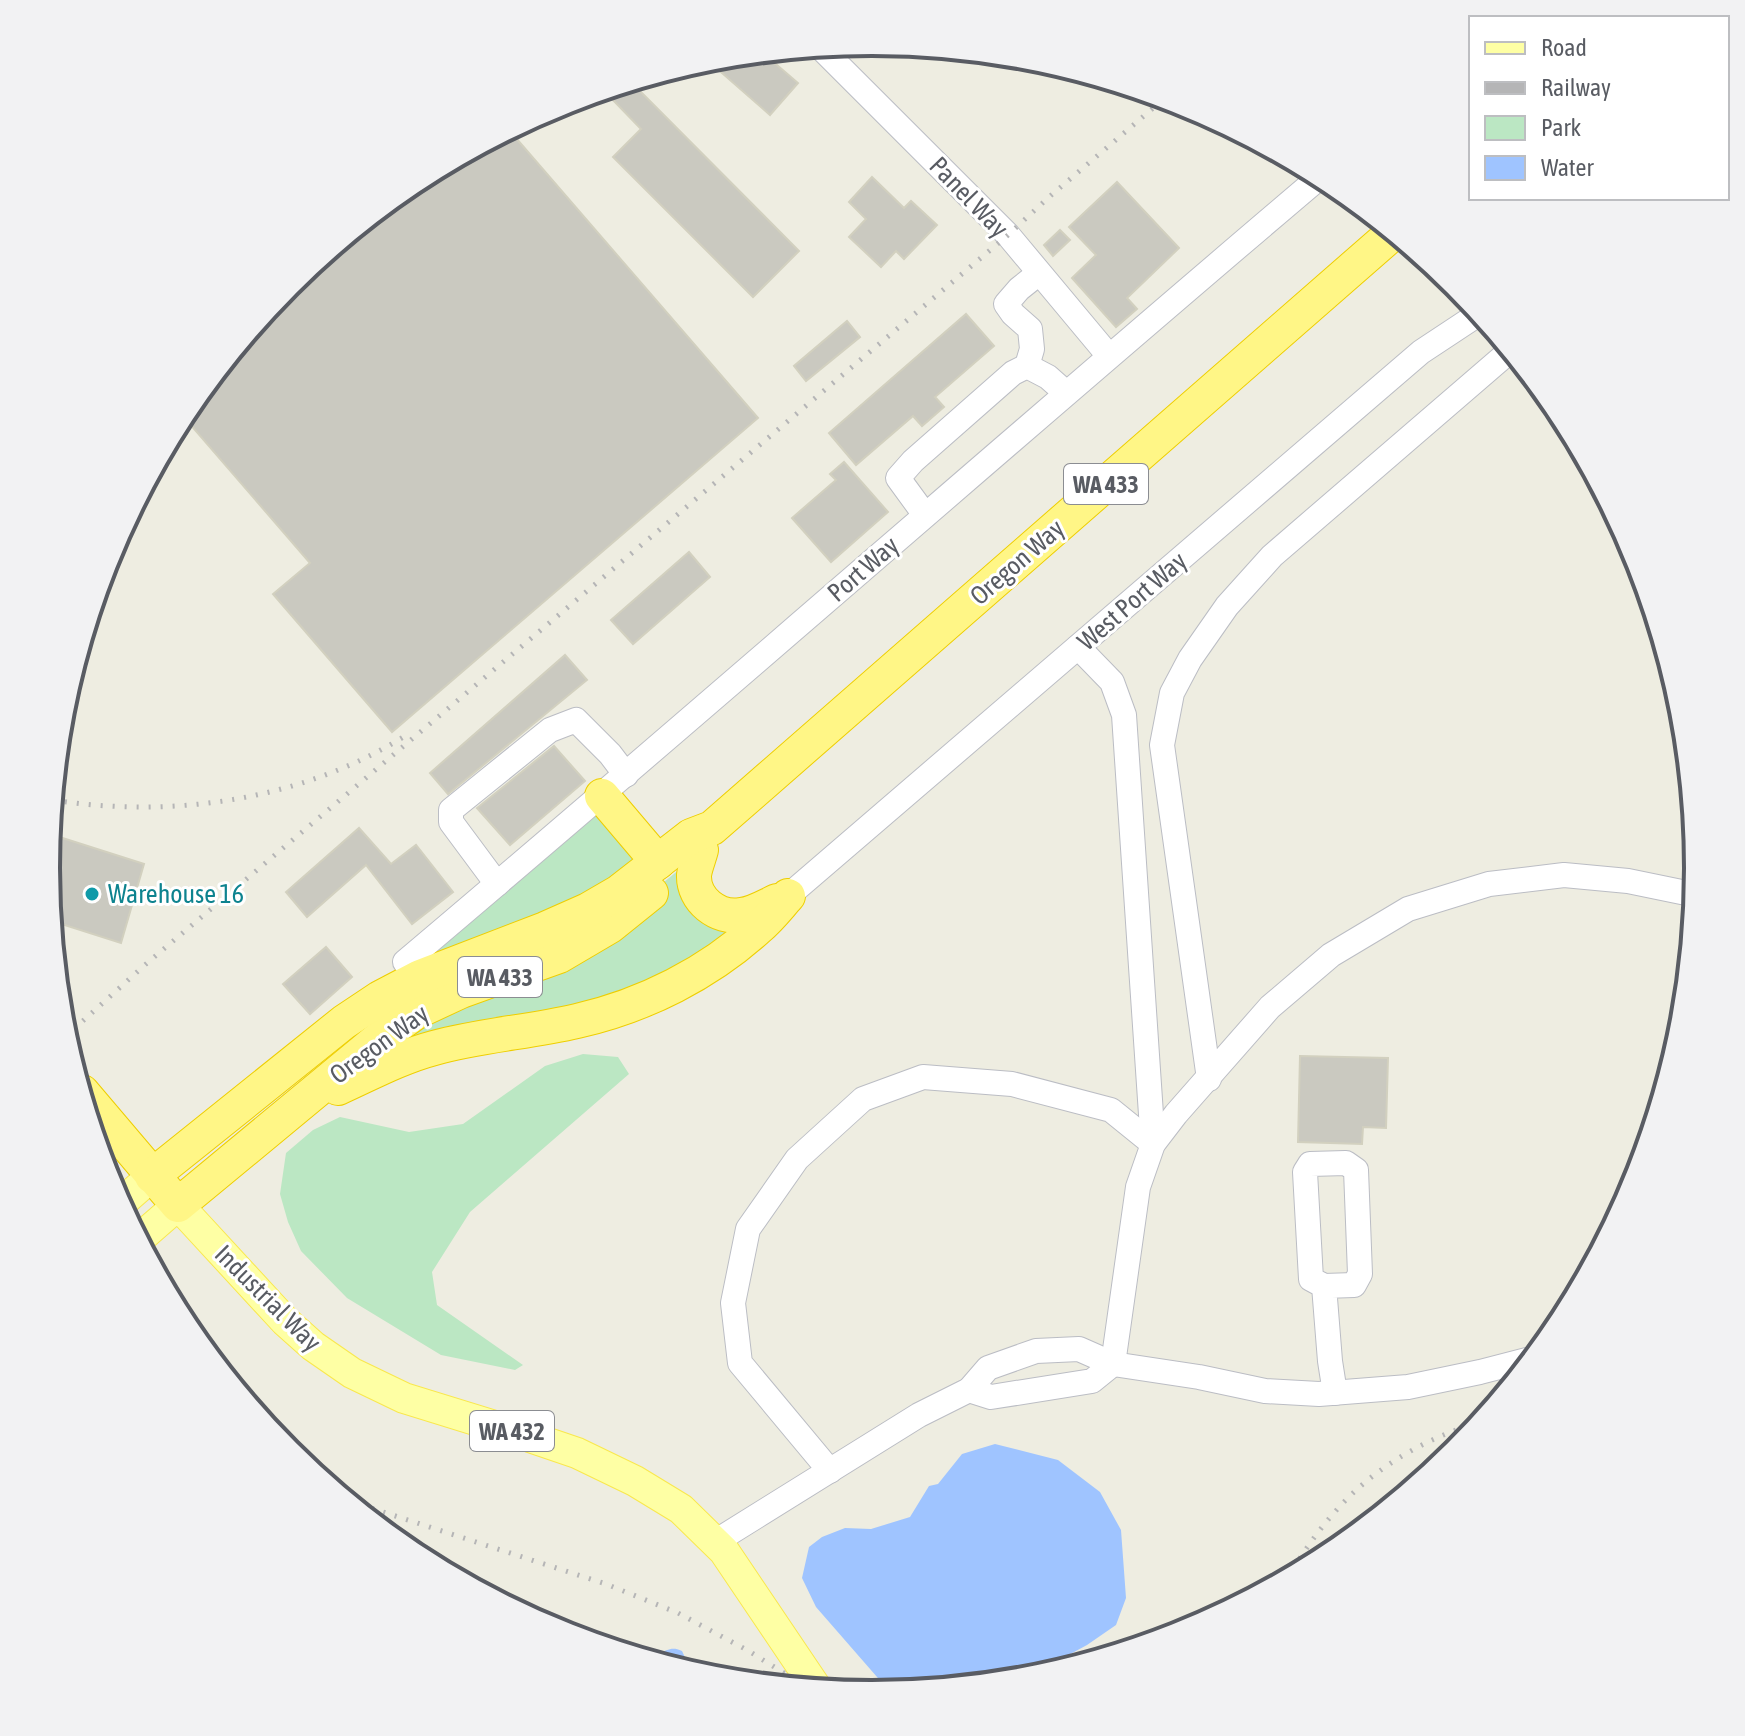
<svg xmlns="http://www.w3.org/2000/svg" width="1745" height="1736" font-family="'Asap Condensed',sans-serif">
	<rect width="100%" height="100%" fill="#eeede1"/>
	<!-- green -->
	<g fill="#bbe7c3">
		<path d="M602 796 658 862 588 910 405 963Z"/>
		<path d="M680 869 694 874 741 915 694 975 456 1042 381 1037 610 926Z"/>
		<path d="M583 1054 618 1057 629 1074 470 1212 432 1272 437 1305 523 1365 515 1370 441 1355 347 1298 301 1251 288 1222 280 1194 286 1153 313 1130 340 1117 409 1132 463 1124 545 1066Z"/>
	</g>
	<!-- water -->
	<g fill="#9fc4ff">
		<path d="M995 1444 1058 1460 1100 1492 1121 1530 1126 1598 1116 1625 1087 1645 1050 1665 1003 1681 897 1692 884 1685 816 1607 802 1578 809 1547 822 1537 845 1528 871 1529 910 1517 929 1486 938 1484 962 1454Z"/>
		<path d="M606 1646C622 1650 641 1656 658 1653 668 1651 671 1646 682 1651L690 1668 696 1674Z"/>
	</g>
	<!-- building -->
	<g fill="#cac9c0" stroke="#d2d0bf" stroke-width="2">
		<path d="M763 53 798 83 770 115 706 59Z"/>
		<path d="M631 82 799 251 753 297 613 157 641 129 610 97 622 85Z"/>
		<path d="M509 130 758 418 392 732 273 594 310 563 182 415 186 409 289 284 414 181Z"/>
		<path d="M872 177 904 208 911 201 937 225 904 259 896 251 881 267 849 237 866 219 849 202Z"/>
		<path d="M1117 182 1179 248 1127 298 1137 309 1116 327 1072 278 1096 255 1069 227Z"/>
		<path d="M1060 230 1070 240 1053 256 1044 245Z"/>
		<path d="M966 314 994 346 935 397 944 407 922 426 913 416 856 465 829 433Z"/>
		<path d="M847 321 860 337 806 381 794 366Z"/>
		<path d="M844 462 888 512 831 562 792 518 836 480 830 474Z"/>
		<path d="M689 552 710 577 633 644 611 620Z"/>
		<path d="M565 655 587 680 448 794 430 773Z"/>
		<path d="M554 746 585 781 510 845 477 808Z"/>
		<path d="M359 828 391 864 416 845 453 892 412 924 366 865 307 917 286 892Z"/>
		<path d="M50 834 144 864 121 943 52 921 46 868Z"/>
		<path d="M326 947 352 977 310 1014 283 984Z"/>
		<path d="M1300 1056 1388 1058 1386 1128 1363 1127 1362 1144 1298 1142Z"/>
	</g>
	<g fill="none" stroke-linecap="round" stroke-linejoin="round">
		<defs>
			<g id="minor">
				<path d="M820 47 1008 235 1109 356"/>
				<path d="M1027 366 1032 349 1030 329 1013 314 1006 304 1019 289 1039 273"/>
				<path d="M925 515 898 478 913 461 1013 373 1027 366 1048 377 1066 393"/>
				<path d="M1078 647 1112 682 1124 715 1153 1144"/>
				<path d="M497 884 451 822V810L550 730 576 720 610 754 626 775"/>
				<path d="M788 896 1421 352 1480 313"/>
				<path d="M405 962C712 703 1014 436 1321 176"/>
				<path d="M1209 1079 1162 745 1172 693 1190 659 1227 606 1272 556 1511 350"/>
				<path d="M1324 1286 1354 1285 1360 1274 1356 1170 1346 1163 1310 1164 1305 1172 1311 1279 1324 1286 1330 1361 1335 1393"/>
				<path d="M969 1390 991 1397 1092 1381 1113 1364 1138 1187 1153 1144 1176 1114 1270 1007 1331 955 1408 909 1489 884 1564 875 1628 881 1696 895"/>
				<path d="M830 1471 740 1363 733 1303 748 1229 797 1159 863 1099 923 1077 1012 1084 1111 1110 1153 1144"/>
				<path d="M715 1542 919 1415 969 1390 988 1368 1036 1351 1079 1349 1113 1364 1199 1377 1265 1391 1319 1394 1408 1387 1480 1372 1534 1358"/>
			</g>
			<g id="major">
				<path d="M120 1204 152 1176"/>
				<path d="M139 1239 178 1205 285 1321 313 1346 352 1373 404 1398 530 1437 577 1453 635 1481 681 1509 724 1551 817 1689"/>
			</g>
			<g id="highway">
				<path d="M602 796 658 862"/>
				<path d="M701 850C699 858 695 867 694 875 693 900 718 919 741 915 753 914 766 906 777 901"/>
				<path d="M338 1088C369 1074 400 1057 434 1048 481 1035 530 1032 577 1021 644 1006 709 973 759 927 770 918 779 906 788 896"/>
				<path d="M82 1092 178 1205 381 1037 416 1012 461 991 559 956 610 926 651 893"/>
				<path d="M152 1176 344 1022 380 998 420 977 545 929 588 910 619 892 691 836 712 828 1394 232"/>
			</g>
		</defs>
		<!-- minor casing -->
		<use href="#minor" stroke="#bbbdc4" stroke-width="26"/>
		<!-- major casing -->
		<use href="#major" stroke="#f9e84e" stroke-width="32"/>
		<!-- highway casing -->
		<use href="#highway" stroke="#eece00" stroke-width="36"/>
		<!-- minor -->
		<use href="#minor" stroke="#fff" stroke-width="24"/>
		<!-- major -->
		<use href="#major" stroke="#feffa4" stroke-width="30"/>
		<!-- highway -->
		<use href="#highway" stroke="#fff686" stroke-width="34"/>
		<!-- rail -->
		<g stroke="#b5b5b6" stroke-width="5" stroke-dasharray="2 10" stroke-linecap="butt">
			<path d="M53 800C172 819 302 800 405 736"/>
			<path d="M65 1037 146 964 1008 235 1049 197 1165 98"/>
			<path d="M349 1501 606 1584 678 1613 747 1650 808 1688"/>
			<path d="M1287 1579C1303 1552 1321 1526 1343 1503 1379 1465 1430 1436 1481 1422"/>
		</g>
	</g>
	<!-- markers -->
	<circle fill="#0f9aa8" stroke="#fff" stroke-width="3" cx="92" cy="894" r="8"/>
	<g text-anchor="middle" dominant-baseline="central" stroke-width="6" stroke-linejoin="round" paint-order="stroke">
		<!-- shield labels -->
		<g fill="#fff" stroke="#8b8d92" stroke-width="2">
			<rect x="1064" y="464" width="84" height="40" rx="6"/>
			<rect x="458" y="957" width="84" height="40" rx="6"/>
			<rect x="470" y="1411" width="84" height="40" rx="6"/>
		</g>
		<g font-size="24" font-weight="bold" fill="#595c63">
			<text x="1106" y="484">WA 433</text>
			<text x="500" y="977">WA 433</text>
			<text x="512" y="1431">WA 432</text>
		</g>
		<!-- street labels -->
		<g font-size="26" fill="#595c63" stroke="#fff">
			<text transform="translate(969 197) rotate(46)">Panel Way</text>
			<text transform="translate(1017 562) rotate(-41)">Oregon Way</text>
			<text transform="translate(863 569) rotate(-41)">Port Way</text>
			<text transform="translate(1132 601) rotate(-41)">West Port Way</text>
			<text transform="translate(379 1044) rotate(-36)">Oregon Way</text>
			<text transform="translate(268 1298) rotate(45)">Industrial Way</text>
		</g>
		<!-- culture labels -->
		<g font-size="26" fill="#0d838f" stroke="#fff" text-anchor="start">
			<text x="108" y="894">Warehouse 16</text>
		</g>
	</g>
	<!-- crop -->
	<path d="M0 0H1745V1736H0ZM60 868a812 812 0 1 1 1624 0a812 812 0 1 1-1624 0Z" fill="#f2f2f3" fill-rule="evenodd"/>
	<path fill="none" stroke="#595c63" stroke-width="4" d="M60 868a812 812 0 1 1 1624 0a812 812 0 1 1-1624 0Z"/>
	<!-- legend -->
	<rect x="1469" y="16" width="260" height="184" fill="#ffffff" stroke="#bdbec1" stroke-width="2"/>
	<rect x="1485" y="42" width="40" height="12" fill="#feffa4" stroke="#bdbec1" stroke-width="2"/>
	<text x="1541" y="56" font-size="24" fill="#595c63">Road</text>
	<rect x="1485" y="82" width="40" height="12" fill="#b5b5b6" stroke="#bdbec1" stroke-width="2"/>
	<text x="1541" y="96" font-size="24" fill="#595c63">Railway</text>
	<rect x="1485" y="116" width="40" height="24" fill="#bbe7c3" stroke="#bdbec1" stroke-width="2"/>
	<text x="1541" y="136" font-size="24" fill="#595c63">Park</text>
	<rect x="1485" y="156" width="40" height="24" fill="#9fc4ff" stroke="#bdbec1" stroke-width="2"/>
	<text x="1541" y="176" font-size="24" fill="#595c63">Water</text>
</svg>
